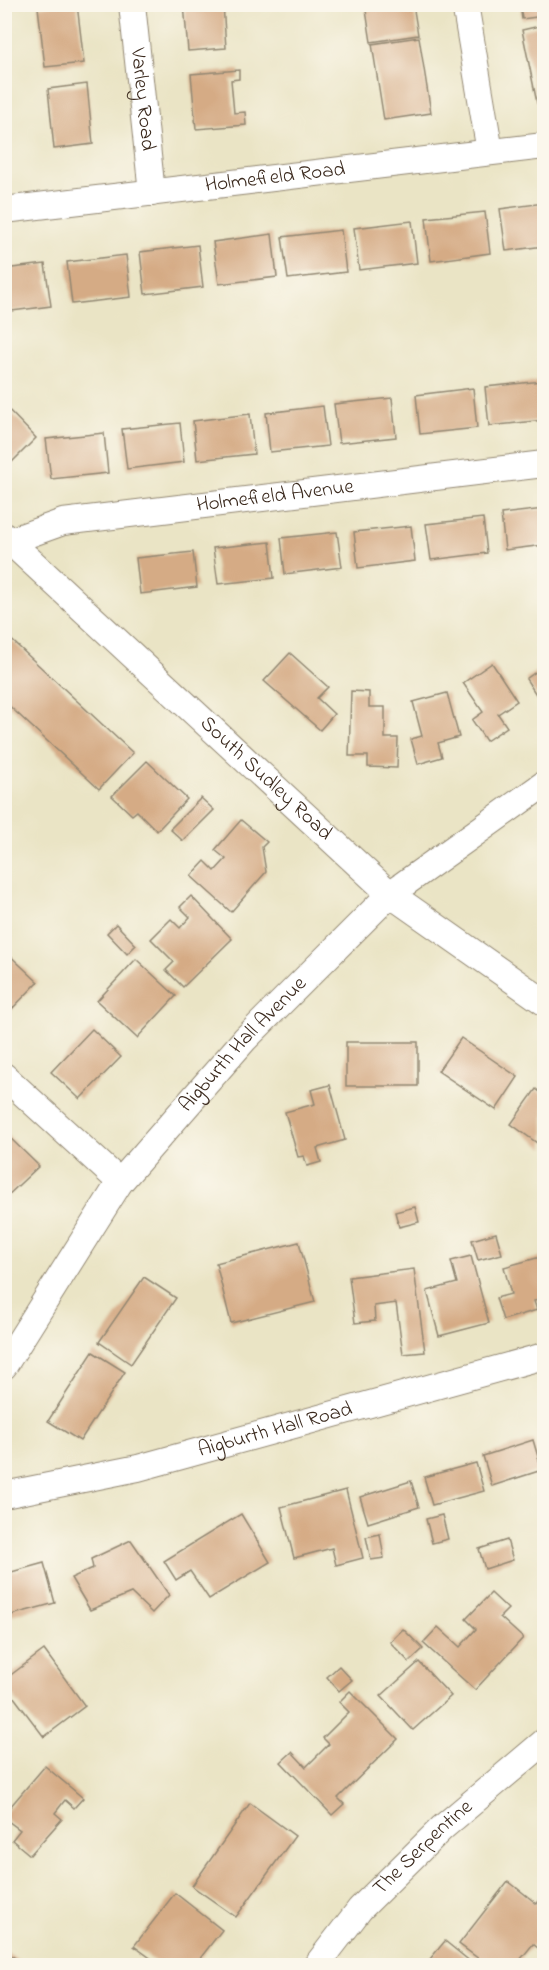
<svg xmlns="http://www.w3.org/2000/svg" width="549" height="1970" font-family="'Indie Flower',sans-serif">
	<rect width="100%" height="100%" fill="#fbf7ec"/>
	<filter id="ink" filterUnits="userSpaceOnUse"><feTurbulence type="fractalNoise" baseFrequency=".0167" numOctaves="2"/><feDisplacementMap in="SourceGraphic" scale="12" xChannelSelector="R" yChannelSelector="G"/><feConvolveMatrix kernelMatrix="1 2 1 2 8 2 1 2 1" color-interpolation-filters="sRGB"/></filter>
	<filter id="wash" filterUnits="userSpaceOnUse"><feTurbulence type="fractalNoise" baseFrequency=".008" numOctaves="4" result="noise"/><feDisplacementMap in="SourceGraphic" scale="24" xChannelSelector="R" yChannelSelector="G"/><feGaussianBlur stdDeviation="1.35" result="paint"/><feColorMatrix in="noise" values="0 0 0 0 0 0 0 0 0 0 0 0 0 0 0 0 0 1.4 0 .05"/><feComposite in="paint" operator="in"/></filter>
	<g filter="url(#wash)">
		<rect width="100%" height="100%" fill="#eae4c5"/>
		<g id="blocks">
			<!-- building -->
			<g fill="#d5ab85">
				<path d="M59 4H77L84 63 45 67 38 7Z"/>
				<path d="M184 4H223L226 48 188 51Z"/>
				<path d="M365 4H413L418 35 371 42Z"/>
				<path d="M520 4H544V16L522 19Z"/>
				<path d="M544 25V101L537 103 522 30Z"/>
				<path d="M419 37 431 113 384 120 372 44Z"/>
				<path d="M239 70V79L231 80 234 113 245 112 246 125 196 129 191 74Z"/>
				<path d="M87 84 93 144 54 149 48 89Z"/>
				<path d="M544 203V246L506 251 500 209Z"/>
				<path d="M485 212 490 253 431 261 426 218Z"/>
				<path d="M412 221 417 263 359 270 354 228Z"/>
				<path d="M341 230 346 272 288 279 282 237Z"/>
				<path d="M272 234 277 277 219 284 213 242Z"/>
				<path d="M198 245 203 287 145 294 140 252Z"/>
				<path d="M126 255 131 297 72 304 67 262Z"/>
				<path d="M45 264 51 306 4 312V269Z"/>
				<path d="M542 381 544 420 489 426 485 387Z"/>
				<path d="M473 388 477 428 420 434 416 395Z"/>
				<path d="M392 398 396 437 339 443 334 404Z"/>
				<path d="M4 405 36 438 10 464 4 459Z"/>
				<path d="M323 406 328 446 270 452 266 413Z"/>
				<path d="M250 414 254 454 197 460 193 421Z"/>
				<path d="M180 423 184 462 127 469 122 429Z"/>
				<path d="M104 433 108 473 51 479 46 439Z"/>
				<path d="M544 509V545L505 550 501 514Z"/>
				<path d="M483 518 487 553 431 560 426 524Z"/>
				<path d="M411 526 415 561 358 568 354 532Z"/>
				<path d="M337 532 342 567 285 574 281 538Z"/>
				<path d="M270 542 274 578 218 584 213 548Z"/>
				<path d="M193 552 197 587 140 594 136 558Z"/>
				<path d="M4 633 133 753 99 789 4 701Z"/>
				<path d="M290 653 328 687 317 698 334 714 320 730 264 681Z"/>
				<path d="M492 663 517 701 498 714 507 727 486 741 472 720 483 712 463 683Z"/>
				<path d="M544 666V699L541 702 526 679Z"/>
				<path d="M351 691 369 692V707H385V738H398L397 768 368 767V756H349Z"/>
				<path d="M447 693 459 737 438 743 442 757 418 764 411 739 422 736 413 702Z"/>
				<path d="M147 761 187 799 157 831 137 811 132 815 112 796Z"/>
				<path d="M201 798 214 810 183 841 170 829Z"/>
				<path d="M241 820 267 842 262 847 266 872 231 912 191 876 205 861 215 871 226 859 215 850Z"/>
				<path d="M191 896 232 939 183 987 166 970 174 962 151 939 171 919 180 928 190 917 180 907Z"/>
				<path d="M116 924 136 945 127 954 107 933Z"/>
				<path d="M4 950 38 982 9 1012 4 1008Z"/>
				<path d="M136 959 176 996 137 1038 97 1001Z"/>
				<path d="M92 1029 121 1057 80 1099 51 1072Z"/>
				<path d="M461 1038 518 1077 496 1110 438 1071Z"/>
				<rect x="346" y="1042" width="72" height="44"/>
				<path d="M330 1085 345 1140 317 1148 321 1162 307 1166 304 1156 298 1157 285 1112 315 1104 311 1090Z"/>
				<path d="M536 1089 544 1095V1148L511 1124Z"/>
				<path d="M4 1132 39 1166 4 1199Z"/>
				<path d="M415 1207 419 1222 399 1227 395 1212Z"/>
				<path d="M496 1233 502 1254 478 1260 472 1240Z"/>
				<path d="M299 1242 315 1302 231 1323 216 1263Z"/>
				<path d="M471 1256 489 1323 439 1336 427 1291 457 1283 451 1261Z"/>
				<path d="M544 1256V1298L534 1301 537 1310 503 1320 496 1298 511 1294 504 1267Z"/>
				<path d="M414 1269 425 1352 403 1354 396 1303 374 1306 375 1321 355 1323 349 1277Z"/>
				<path d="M144 1277 176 1298 131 1364 99 1342Z"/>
				<path d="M93 1352 125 1372 80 1441 48 1421Z"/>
				<path d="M533 1440 542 1470 492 1486 483 1456Z"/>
				<path d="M476 1463 484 1491 432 1505 424 1477Z"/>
				<path d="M411 1481 419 1507 368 1523 360 1497Z"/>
				<path d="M346 1490 363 1558 336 1565 332 1548 294 1558 281 1507Z"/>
				<path d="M241 1514 270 1562 209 1599 190 1571 176 1580 164 1561Z"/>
				<path d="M442 1515 448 1539 432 1543 426 1519Z"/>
				<path d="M380 1534 384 1558 371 1560 366 1537Z"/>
				<path d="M131 1540 169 1595 152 1613 131 1593 90 1610 71 1578 93 1568 91 1559Z"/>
				<path d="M507 1540 513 1560 485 1569 479 1549Z"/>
				<path d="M44 1563 55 1603 4 1617V1574Z"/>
				<path d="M491 1593 508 1609 500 1617 523 1638 475 1690 423 1643 438 1627 460 1647 476 1629 466 1619Z"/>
				<path d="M403 1629 423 1649 409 1662 390 1642Z"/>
				<path d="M44 1650 85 1706 44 1737 4 1684V1680Z"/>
				<path d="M419 1662 451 1696 413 1730 381 1696Z"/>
				<path d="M339 1666 352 1680 339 1691 327 1677Z"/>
				<path d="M350 1691 398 1739 338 1798 344 1804 332 1815 281 1762 292 1752 306 1767 329 1744 323 1738 349 1712 339 1702Z"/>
				<path d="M45 1766 83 1798 74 1808 65 1800 55 1813 62 1819 30 1855 12 1840 20 1830 4 1818V1814Z"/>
				<path d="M250 1803 295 1836 236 1917 192 1886Z"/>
				<path d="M508 1881 537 1904 544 1893V1953L533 1944 516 1965H487L459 1944Z"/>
				<path d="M175 1893 222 1930 195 1965H160L134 1946Z"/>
				<path d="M445 1941 472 1963 469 1965H425Z"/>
				<path d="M4 1951 26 1965H4Z"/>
			</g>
		</g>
	</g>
	<g filter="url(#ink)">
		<use href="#blocks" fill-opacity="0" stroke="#928772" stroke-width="1.5"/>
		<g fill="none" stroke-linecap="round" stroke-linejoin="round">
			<defs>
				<g id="street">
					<path id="s1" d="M132 4 152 193"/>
					<path d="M465 4 490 152"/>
					<path id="s2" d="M4 210 544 146"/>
					<path id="s3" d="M4 536 390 894 544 1002"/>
					<path id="s4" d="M10 541 63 522 544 464"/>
					<path d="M4 1076 120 1182"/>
					<path id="s5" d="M4 1366 120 1182 245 1039 390 894 544 784"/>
					<path id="s6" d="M4 1495 138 1468 544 1356"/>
					<path id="s7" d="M316 1966 360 1909 442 1828 544 1742"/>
				</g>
			</defs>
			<!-- street casing -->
			<use href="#street" stroke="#928772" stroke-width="28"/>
			<!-- street -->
			<use href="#street" stroke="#fff" stroke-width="26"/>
		</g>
	</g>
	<g text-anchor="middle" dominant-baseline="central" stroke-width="4.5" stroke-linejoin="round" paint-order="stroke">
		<!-- street labels -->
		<g font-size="21" fill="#3b2a1e" stroke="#fbf7ec">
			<text stroke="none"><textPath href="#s1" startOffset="96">Varley Road</textPath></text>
			<text stroke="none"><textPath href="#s2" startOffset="273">Holmefield Road</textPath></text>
			<text stroke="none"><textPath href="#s4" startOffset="270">Holmefield Avenue</textPath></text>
			<text stroke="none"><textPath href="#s3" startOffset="357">South Sudley Road</textPath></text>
			<text stroke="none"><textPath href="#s5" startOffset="402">Aigburth Hall Avenue</textPath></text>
			<text stroke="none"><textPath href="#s6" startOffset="279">Aigburth Hall Road</textPath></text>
			<text stroke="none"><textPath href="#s7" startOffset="160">The Serpentine</textPath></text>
		</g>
	</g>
	<!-- margin -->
	<rect width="549" height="1970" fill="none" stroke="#fbf7ec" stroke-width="24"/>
</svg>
